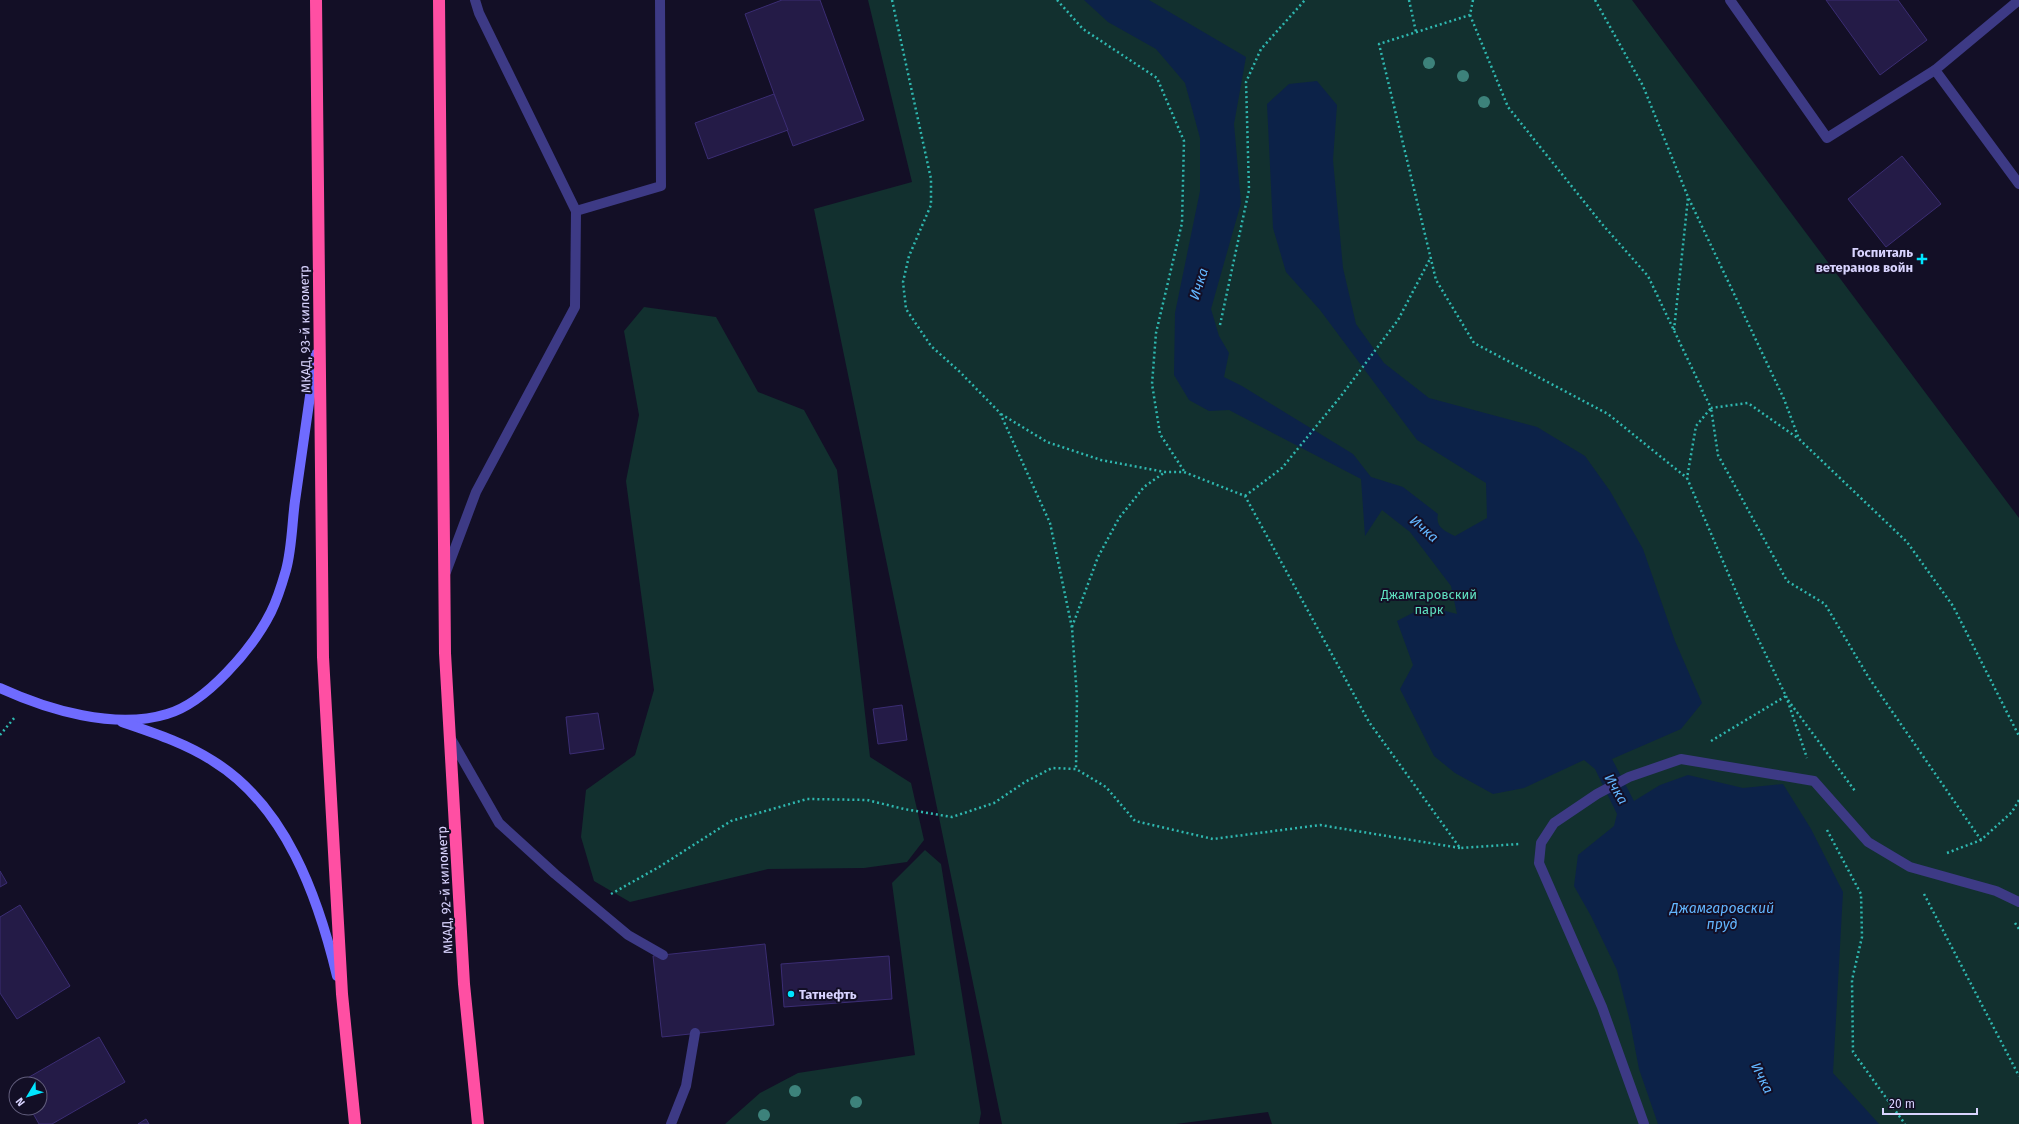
<svg xmlns="http://www.w3.org/2000/svg" width="2019" height="1124" font-family="'Fira Sans',sans-serif">
	<rect width="100%" height="100%" fill="#130f26"/>
	<!-- green -->
	<g fill="#12302f">
		<path d="M868 0H1632L2019 518V1124H1272L1268 1112 1176 1124H1002L814 209 912 182Z"/>
		<path d="M644 307 716 317 758 392 804 410 837 470 870 757 911 783 924 840 907 862 864 868 768 869 630 902 594 881 581 837 586 790 635 755 654 690 626 481 639 415 624 331Z"/>
		<path d="M925 850 941 864 981 1113 979 1124H725L760 1093 798 1073 915 1055 892 883Z"/>
	</g>
	<!-- water -->
	<path fill="#0c2248" d="M1084 0H1149L1246 57 1234 124 1241 203 1211 309 1219 336 1229 353 1224 377 1242 386 1353 454 1371 477 1403 487 1438 514C1435 527 1445 531 1455 536L1487 518 1486 483 1417 440 1320 310 1286 272 1273 228 1267 104 1289 84 1317 81 1337 105 1333 160 1343 268 1356 324 1384 363 1429 398 1537 427 1585 456 1610 491 1643 549 1675 641 1702 703 1681 729 1612 759 1634 801 1660 785 1688 775 1743 788 1783 784 1811 829 1843 892 1833 1073 1879 1124H1658L1639 1069 1630 1022 1617 970 1591 916 1574 886 1578 855 1614 826 1617 814 1595 769 1584 760 1524 788 1493 794 1455 773 1434 756 1400 689 1413 665 1397 621 1426 606 1457 614 1451 586 1410 532 1382 510 1365 536 1361 479 1229 410 1209 411 1189 400 1174 375 1175 313 1200 191V138L1185 83 1156 49 1108 22Z"/>
	<!-- building -->
	<g fill="#241b47" stroke="#3b2d73">
		<path d="M782 0H820L864 120 793 146 745 14Z"/>
		<path d="M1826 0H1898L1927 40 1880 75Z"/>
		<path d="M774 94 788 130 708 159 695 123Z"/>
		<path d="M1902 156 1941 204 1886 247 1848 199Z"/>
		<path d="M902 705 907 740 878 744 873 709Z"/>
		<path d="M598 713 604 749 570 754 566 717Z"/>
		<path d="M0 871 7 883 0 887Z"/>
		<path d="M20 905 70 986 17 1019 0 993V917Z"/>
		<path d="M765 944 774 1025 662 1037 653 956Z"/>
		<path d="M889 956 892 999 784 1007 781 964Z"/>
		<path d="M99 1037 125 1082 52 1124H39L30 1108H40V1084H17Z"/>
		<path d="M146 1119 149 1124H138Z"/>
	</g>
	<g fill="none" stroke-linecap="round" stroke-linejoin="round">
		<!-- path -->
		<g stroke="#2fb8b0" stroke-width="2.5" stroke-dasharray="2 3" stroke-linecap="butt">
			<path d="M892 0 931 179V205L909 256 903 282 906 309 931 346 960 372 1000 413 1050 523 1072 628 1077 697 1076 769"/>
			<path d="M1057 0 1083 29 1157 78 1184 141 1182 223 1156 333 1152 384 1160 434 1184 471"/>
			<path d="M1409 0 1416 32"/>
			<path d="M1473 0 1470 15 1379 44 1436 280 1474 343 1608 414 1687 478"/>
			<path d="M1595 0 1643 86 1688 197 1784 399 1799 439 1907 542 1953 606 2019 736"/>
			<path d="M1470 15 1508 107 1602 224 1648 276 1711 408 1748 403 1799 439"/>
			<path d="M1220 325 1249 190 1246 82 1261 49 1305 0"/>
			<path d="M1674 330 1688 198"/>
			<path d="M1001 414 1047 442 1101 460 1165 472H1184L1245 496 1369 722 1460 848 1519 844"/>
			<path d="M1245 496 1282 468 1341 396 1398 320 1431 257"/>
			<path d="M1072 627 1098 557 1119 518 1144 487 1165 472"/>
			<path d="M1786 696 1807 758"/>
			<path d="M1788 700 1855 791"/>
			<path d="M0 735 15 717"/>
			<path d="M1711 741 1786 696 1744 610 1687 478 1696 426 1711 408 1718 455 1787 581 1825 604 1869 678 1981 840"/>
			<path d="M1827 830 1861 894 1862 937 1852 980 1853 1052 1905 1124"/>
			<path d="M1947 853 1981 840 2012 812 2019 800"/>
			<path d="M611 894 659 867 731 821 807 799 867 800 904 809 952 817 994 803 1025 782 1052 768 1076 769 1106 787 1135 821 1213 839 1320 825 1460 848"/>
			<path d="M1924 894 2019 1076"/>
			<path d="M2015 923 2019 929"/>
		</g>
		<!-- lane -->
		<g stroke="#3d3a85" stroke-width="10">
			<path d="M1730 0 1827 138 1935 70"/>
			<path d="M2019 0 1935 70 2019 184"/>
			<path d="M576 211 661 186 660 0"/>
			<path d="M446 572 476 492 575 307 576 211 479 13 475 0"/>
			<path d="M451 739 499 823 555 874 628 935 663 955"/>
			<path d="M671 1124 686 1086 695 1033"/>
			<path d="M1644 1124 1602 1007 1539 863 1541 843 1554 823 1597 794 1629 777 1681 759 1814 781 1868 842 1910 867 1996 891 2019 902"/>
		</g>
		<!-- secondary -->
		<g stroke="#6f6bff" stroke-width="10">
			<path d="M0 688C48 710 115 730 167 714 206 703 253 648 271 612 277 600 282 584 286 570 292 548 292 523 295 501 302 452 309 403 316 354"/>
			<path d="M122 722C154 733 185 743 213 761 286 806 318 897 337 976"/>
		</g>
		<!-- highway -->
		<g stroke="#ff4fa3" stroke-width="12">
			<path d="M316 0 323 657 342 994 355 1124"/>
			<path d="M439 0 445 653 464 984 478 1124"/>
		</g>
	</g>
	<!-- trees -->
	<g fill="#3d827b">
		<circle cx="1429" cy="63" r="6"/>
		<circle cx="1463" cy="76" r="6"/>
		<circle cx="1484" cy="102" r="6"/>
		<circle cx="795" cy="1091" r="6"/>
		<circle cx="856" cy="1102" r="6"/>
		<circle cx="764" cy="1115" r="6"/>
	</g>
	<!-- markers -->
	<g fill="#00e5ff" stroke="#130f26" stroke-width="1.5">
		<path d="M1920 253h4v4h4v4h-4v4h-4v-4h-4v-4h4z"/>
		<circle cx="791" cy="994" r="4"/>
	</g>
	<g text-anchor="middle" dominant-baseline="central" stroke-width="4" stroke-linejoin="round" paint-order="stroke">
		<!-- poi labels -->
		<g font-size="13" font-weight="bold" fill="#d9d4ff" stroke="#130f26" text-anchor="end">
			<text x="1913" y="252">Госпиталь<tspan x="1913" dy="15">ветеранов войн</tspan></text>
			<text x="799" y="994" text-anchor="start">Татнефть</text>
		</g>
		<!-- street labels -->
		<g font-size="13" fill="#d9d4ff" stroke="#130f26">
			<text transform="translate(305 329) rotate(-91)">МКАД, 93-й километр</text>
			<text transform="translate(445 890) rotate(-93)">МКАД, 92-й километр</text>
		</g>
		<!-- park labels -->
		<g font-size="13" fill="#5fe0c0" stroke="#130f26">
			<text x="1429" y="594">Джамгаровский<tspan x="1429" dy="15">парк</tspan></text>
		</g>
		<!-- water labels -->
		<g font-size="14" font-style="italic" fill="#62b6ff" stroke="#130f26">
			<text transform="translate(1199 284) rotate(-72)">Ичка</text>
			<text transform="translate(1424 529) rotate(41)">Ичка</text>
			<text transform="translate(1616 789) rotate(60)">Ичка</text>
			<text x="1722" y="908">Джамгаровский<tspan x="1722" dy="16">пруд</tspan></text>
			<text transform="translate(1762 1078) rotate(63)">Ичка</text>
		</g>
	</g>
	<!-- north arrow -->
	<g transform="translate(28 1096) rotate(232)"><circle r="19" fill="#130f26" stroke="#625e7d"/>
	<path d="M0-3L7 15L0 10L-7 15Z" fill="#00e5ff"/>
	<text y="-6" font-size="11" font-weight="bold" text-anchor="middle" fill="#d9d4ff">N</text>
	</g>
	<!-- scale -->
	<path d="M1883 1108v6h94v-6" fill="none" stroke="#d9d4ff" stroke-width="2"/>
	<text x="1889" y="1108" font-size="12" fill="#d9d4ff" stroke="#130f26" stroke-width="3" paint-order="stroke">20 m</text>
</svg>
